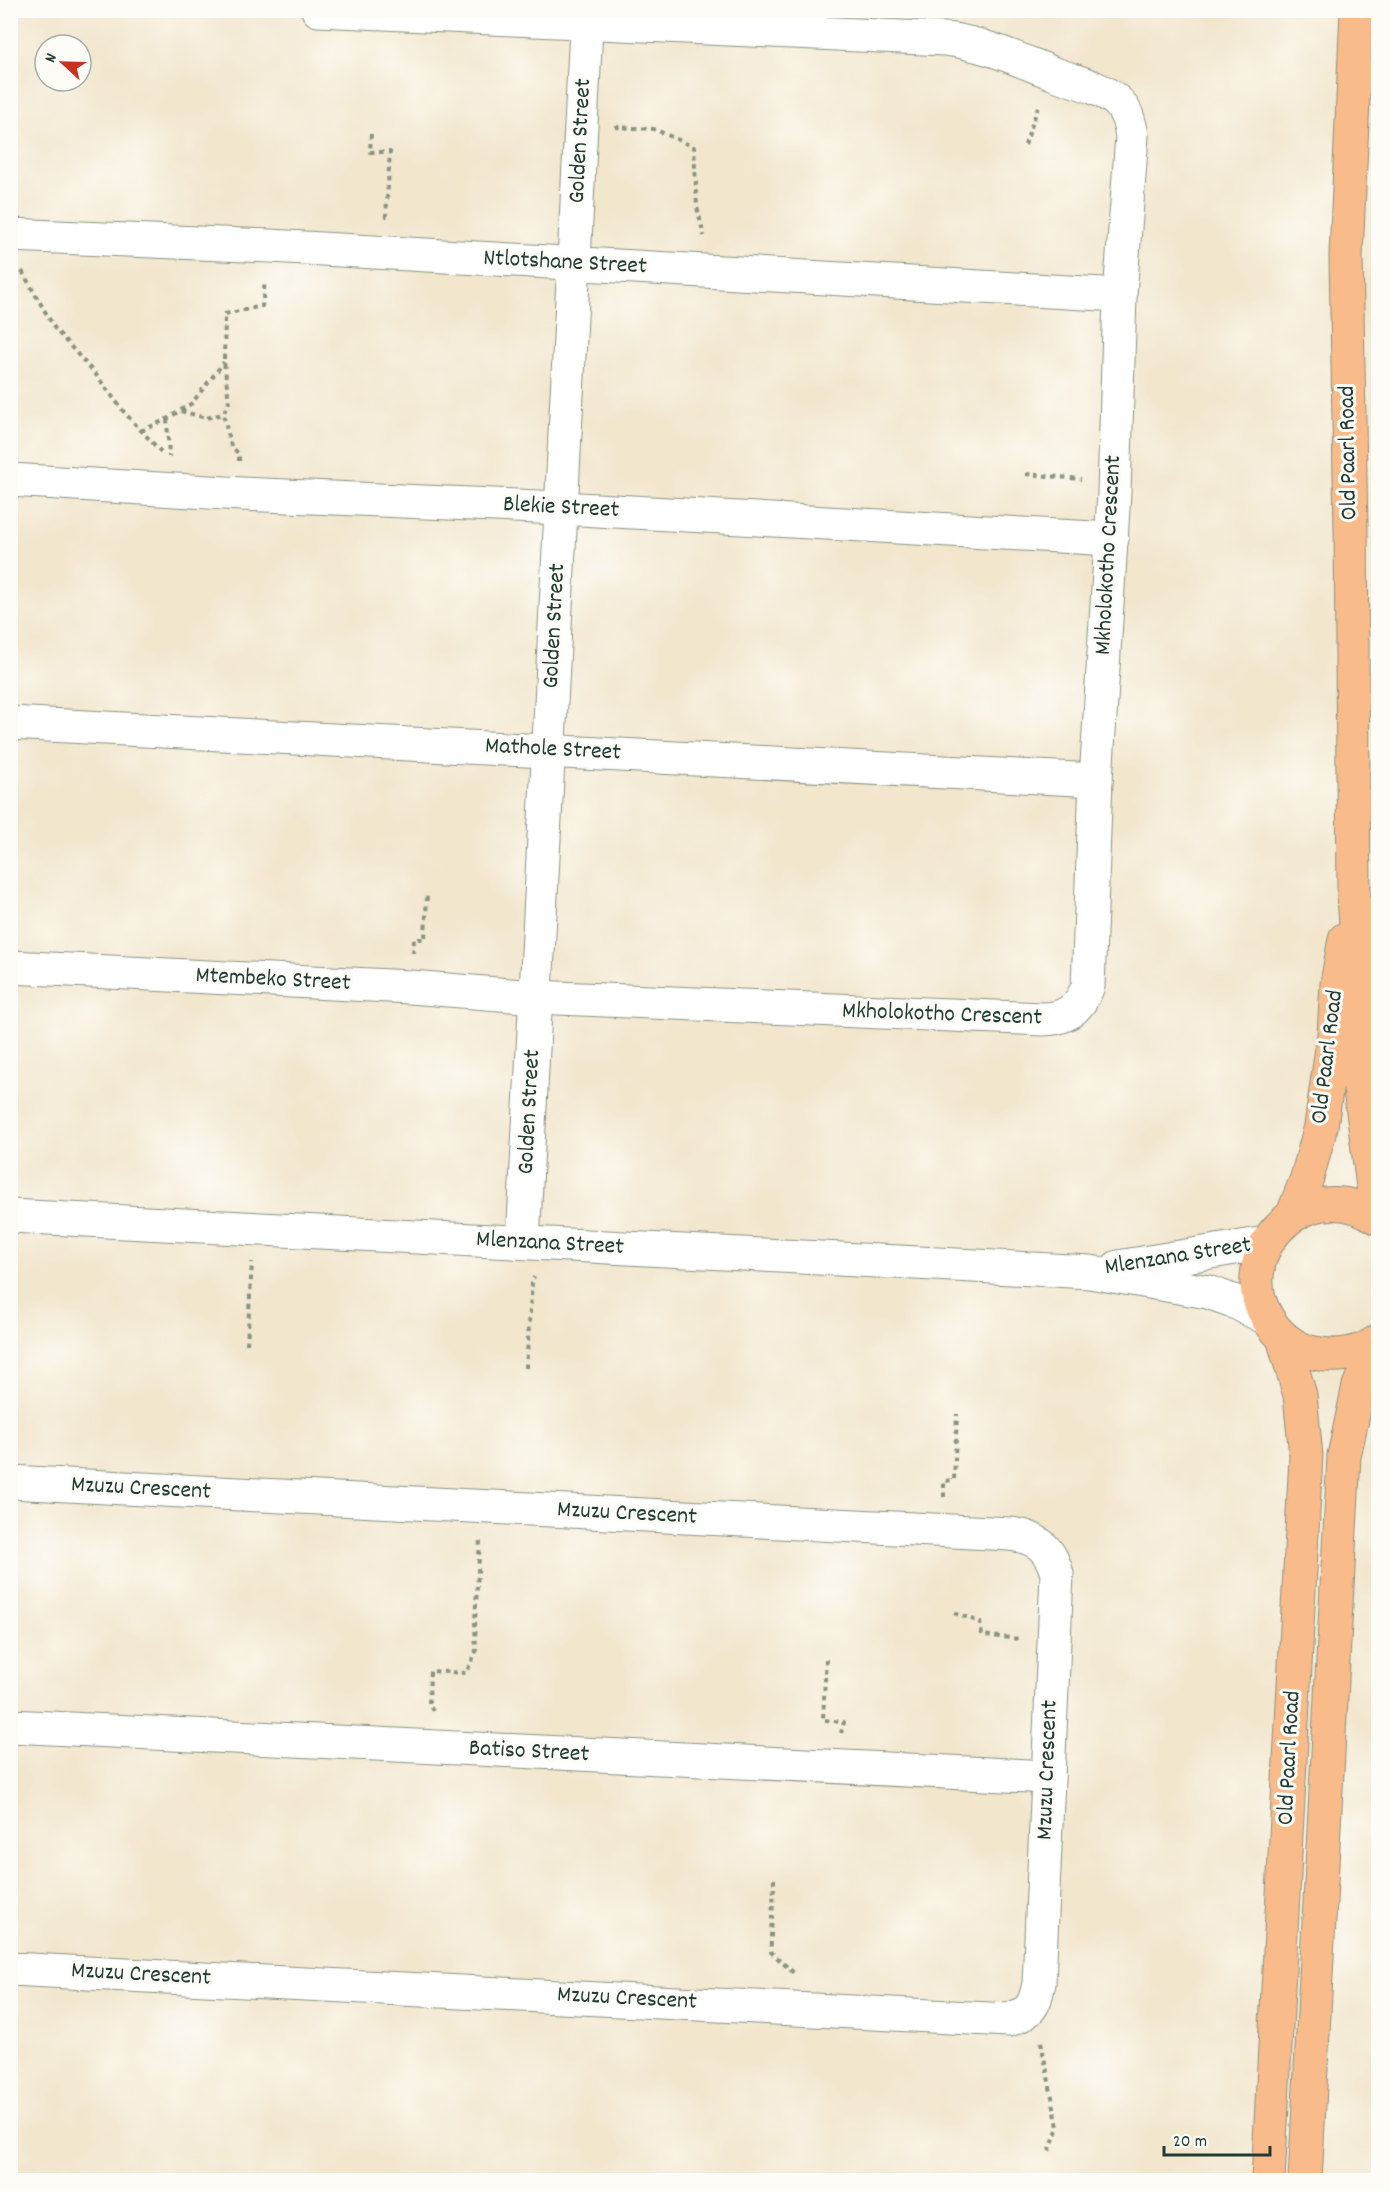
<svg xmlns="http://www.w3.org/2000/svg" width="1389" height="2191" font-family="Dekko,sans-serif">
	<rect width="100%" height="100%" fill="#fdfcf7"/>
	<filter id="ink" filterUnits="userSpaceOnUse"><feTurbulence type="fractalNoise" baseFrequency=".0167" numOctaves="2"/><feDisplacementMap in="SourceGraphic" scale="12" xChannelSelector="R" yChannelSelector="G"/><feConvolveMatrix kernelMatrix="1 2 1 2 8 2 1 2 1" color-interpolation-filters="sRGB"/></filter>
	<filter id="wash" filterUnits="userSpaceOnUse"><feTurbulence type="fractalNoise" baseFrequency=".008" numOctaves="4" result="noise"/><feDisplacementMap in="SourceGraphic" scale="24" xChannelSelector="R" yChannelSelector="G"/><feGaussianBlur stdDeviation="1.35" result="paint"/><feColorMatrix in="noise" values="0 0 0 0 0 0 0 0 0 0 0 0 0 0 0 0 0 1.4 0 .05"/><feComposite in="paint" operator="in"/></filter>
	<g filter="url(#wash)">
		<rect width="100%" height="100%" fill="#f2e6cd"/>
	</g>
	<g filter="url(#ink)">
		<g fill="none" stroke-linecap="round" stroke-linejoin="round">
			<defs>
				<g id="minor">
					<path d="M10 235 270 246 1120 295"/>
					<path d="M10 480 242 494 561 508 1112 539"/>
					<path d="M10 723 1096 780"/>
					<path d="M10 967 410 987 535 997 1043 1019C1066 1019 1080 1008 1088 986L1096 780 1114 493 1120 295 1132 136C1130 123 1127 111 1118 102 1101 87 1076 82 1055 74 1019 60 983 43 945 39L318 10"/>
					<path d="M10 1216 1090 1272 1208 1292 1233 1301 1266 1318"/>
					<path d="M523 1242 587 10"/>
					<path d="M1118 1267 1266 1243"/>
					<path d="M10 1482 1010 1534C1037 1537 1050 1548 1057 1574L1039 1983C1034 2007 1032 2011 1009 2020L10 1969"/>
					<path d="M10 1726 1048 1777"/>
				</g>
				<g id="major">
					<path d="M1357 10 1346 255 1351 531 1354 896 1360 983 1359 1082 1377 1216"/>
					<path d="M1293 1214 1307 1178 1321 1126 1334 1034 1337 984 1345 939"/>
					<path d="M1378 1218C1304 1167 1218 1261 1276 1330 1286 1341 1299 1350 1314 1353 1337 1358 1358 1355 1378 1341"/>
					<path d="M1268 2180 1306 1456 1300 1395 1283 1338"/>
					<path d="M1305 2180 1344 1456 1359 1386 1377 1343"/>
				</g>
			</defs>
			<!-- minor casing -->
			<use href="#minor" stroke="#889280" stroke-width="35"/>
			<!-- major casing -->
			<use href="#major" stroke="#889280" stroke-width="35"/>
			<!-- path -->
			<g stroke="#889280" stroke-width="4" stroke-dasharray="4.5 4.5" stroke-linecap="butt">
				<path d="M615 127 654 129 694 147 697 207 704 236"/>
				<path d="M371 134 370 152H390L386 216 383 218"/>
				<path d="M1025 145 1039 104"/>
				<path d="M22 271 55 329 97 376 124 412 163 454"/>
				<path d="M181 411 206 418 223 414"/>
				<path d="M167 419 169 457"/>
				<path d="M141 431 167 419 192 403 224 362"/>
				<path d="M239 461V454L231 446 223 414 229 402 224 361 225 314 262 306 265 281"/>
				<path d="M1026 474 1081 479"/>
				<path d="M413 953 414 939H425L427 893"/>
				<path d="M247 1344 252 1262"/>
				<path d="M526 1368 532 1282 534 1277"/>
				<path d="M944 1497V1481L954 1480 957 1414"/>
				<path d="M954 1613 980 1622 982 1635 1020 1639"/>
				<path d="M826 1659 823 1720 844 1722 841 1733"/>
				<path d="M433 1711 429 1704 430 1671 466 1673 476 1652 475 1621 480 1540"/>
				<path d="M774 1879C774 1903 770 1928 771 1952L795 1974"/>
				<path d="M1041 2042 1058 2127 1048 2155"/>
			</g>
			<!-- minor -->
			<use href="#minor" stroke="#fff" stroke-width="33"/>
			<!-- major -->
			<use href="#major" stroke="#fabb8b" stroke-width="33"/>
		</g>
	</g>
	<g text-anchor="middle" dominant-baseline="central" stroke-width="6" stroke-linejoin="round" paint-order="stroke">
		<!-- street labels -->
		<g font-size="24" fill="#1f3d34" stroke="#fdfcf7">
			<text transform="translate(581 141) rotate(-87)">Golden Street</text>
			<text transform="translate(565 263) rotate(3)">Ntlotshane Street</text>
			<text transform="translate(1349 453) rotate(-91)">Old Paarl Road</text>
			<text transform="translate(561 508) rotate(3)">Blekie Street</text>
			<text transform="translate(1109 555) rotate(-87)">Mkholokotho Crescent</text>
			<text transform="translate(555 626) rotate(-87)">Golden Street</text>
			<text transform="translate(553 750) rotate(3)">Mathole Street</text>
			<text transform="translate(273 980) rotate(3)">Mtembeko Street</text>
			<text transform="translate(942 1015) rotate(2)">Mkholokotho Crescent</text>
			<text transform="translate(1328 1057) rotate(-83)">Old Paarl Road</text>
			<text transform="translate(530 1112) rotate(-87)">Golden Street</text>
			<text transform="translate(550 1244) rotate(3)">Mlenzana Street</text>
			<text transform="translate(1178 1257) rotate(-9)">Mlenzana Street</text>
			<text transform="translate(141 1489) rotate(3)">Mzuzu Crescent</text>
			<text transform="translate(627 1514) rotate(3)">Mzuzu Crescent</text>
			<text transform="translate(529 1752) rotate(3)">Batiso Street</text>
			<text transform="translate(1290 1758) rotate(-87)">Old Paarl Road</text>
			<text transform="translate(1048 1770) rotate(-88)">Mzuzu Crescent</text>
			<text transform="translate(141 1975) rotate(3)">Mzuzu Crescent</text>
			<text transform="translate(627 1999) rotate(3)">Mzuzu Crescent</text>
		</g>
	</g>
	<!-- margin -->
	<rect width="1389" height="2191" fill="none" stroke="#fdfcf7" stroke-width="36"/>
	<!-- north arrow -->
	<g transform="translate(63 63) rotate(292)"><circle r="28" fill="#fdfcf7" stroke="#a4b0a9" stroke-width="1.5"/>
	<path d="M0-4.5L10 22L0 15L-10 22Z" fill="#c8321e"/>
	<text y="-9" font-size="16" font-weight="bold" text-anchor="middle" fill="#1f3d34">N</text>
	</g>
	<!-- scale -->
	<path d="M1164 2146v9h106v-9" fill="none" stroke="#1f3d34" stroke-width="3"/>
	<text x="1173" y="2146" font-size="18" fill="#1f3d34" stroke="#fdfcf7" stroke-width="4.5" paint-order="stroke">20 m</text>
</svg>
